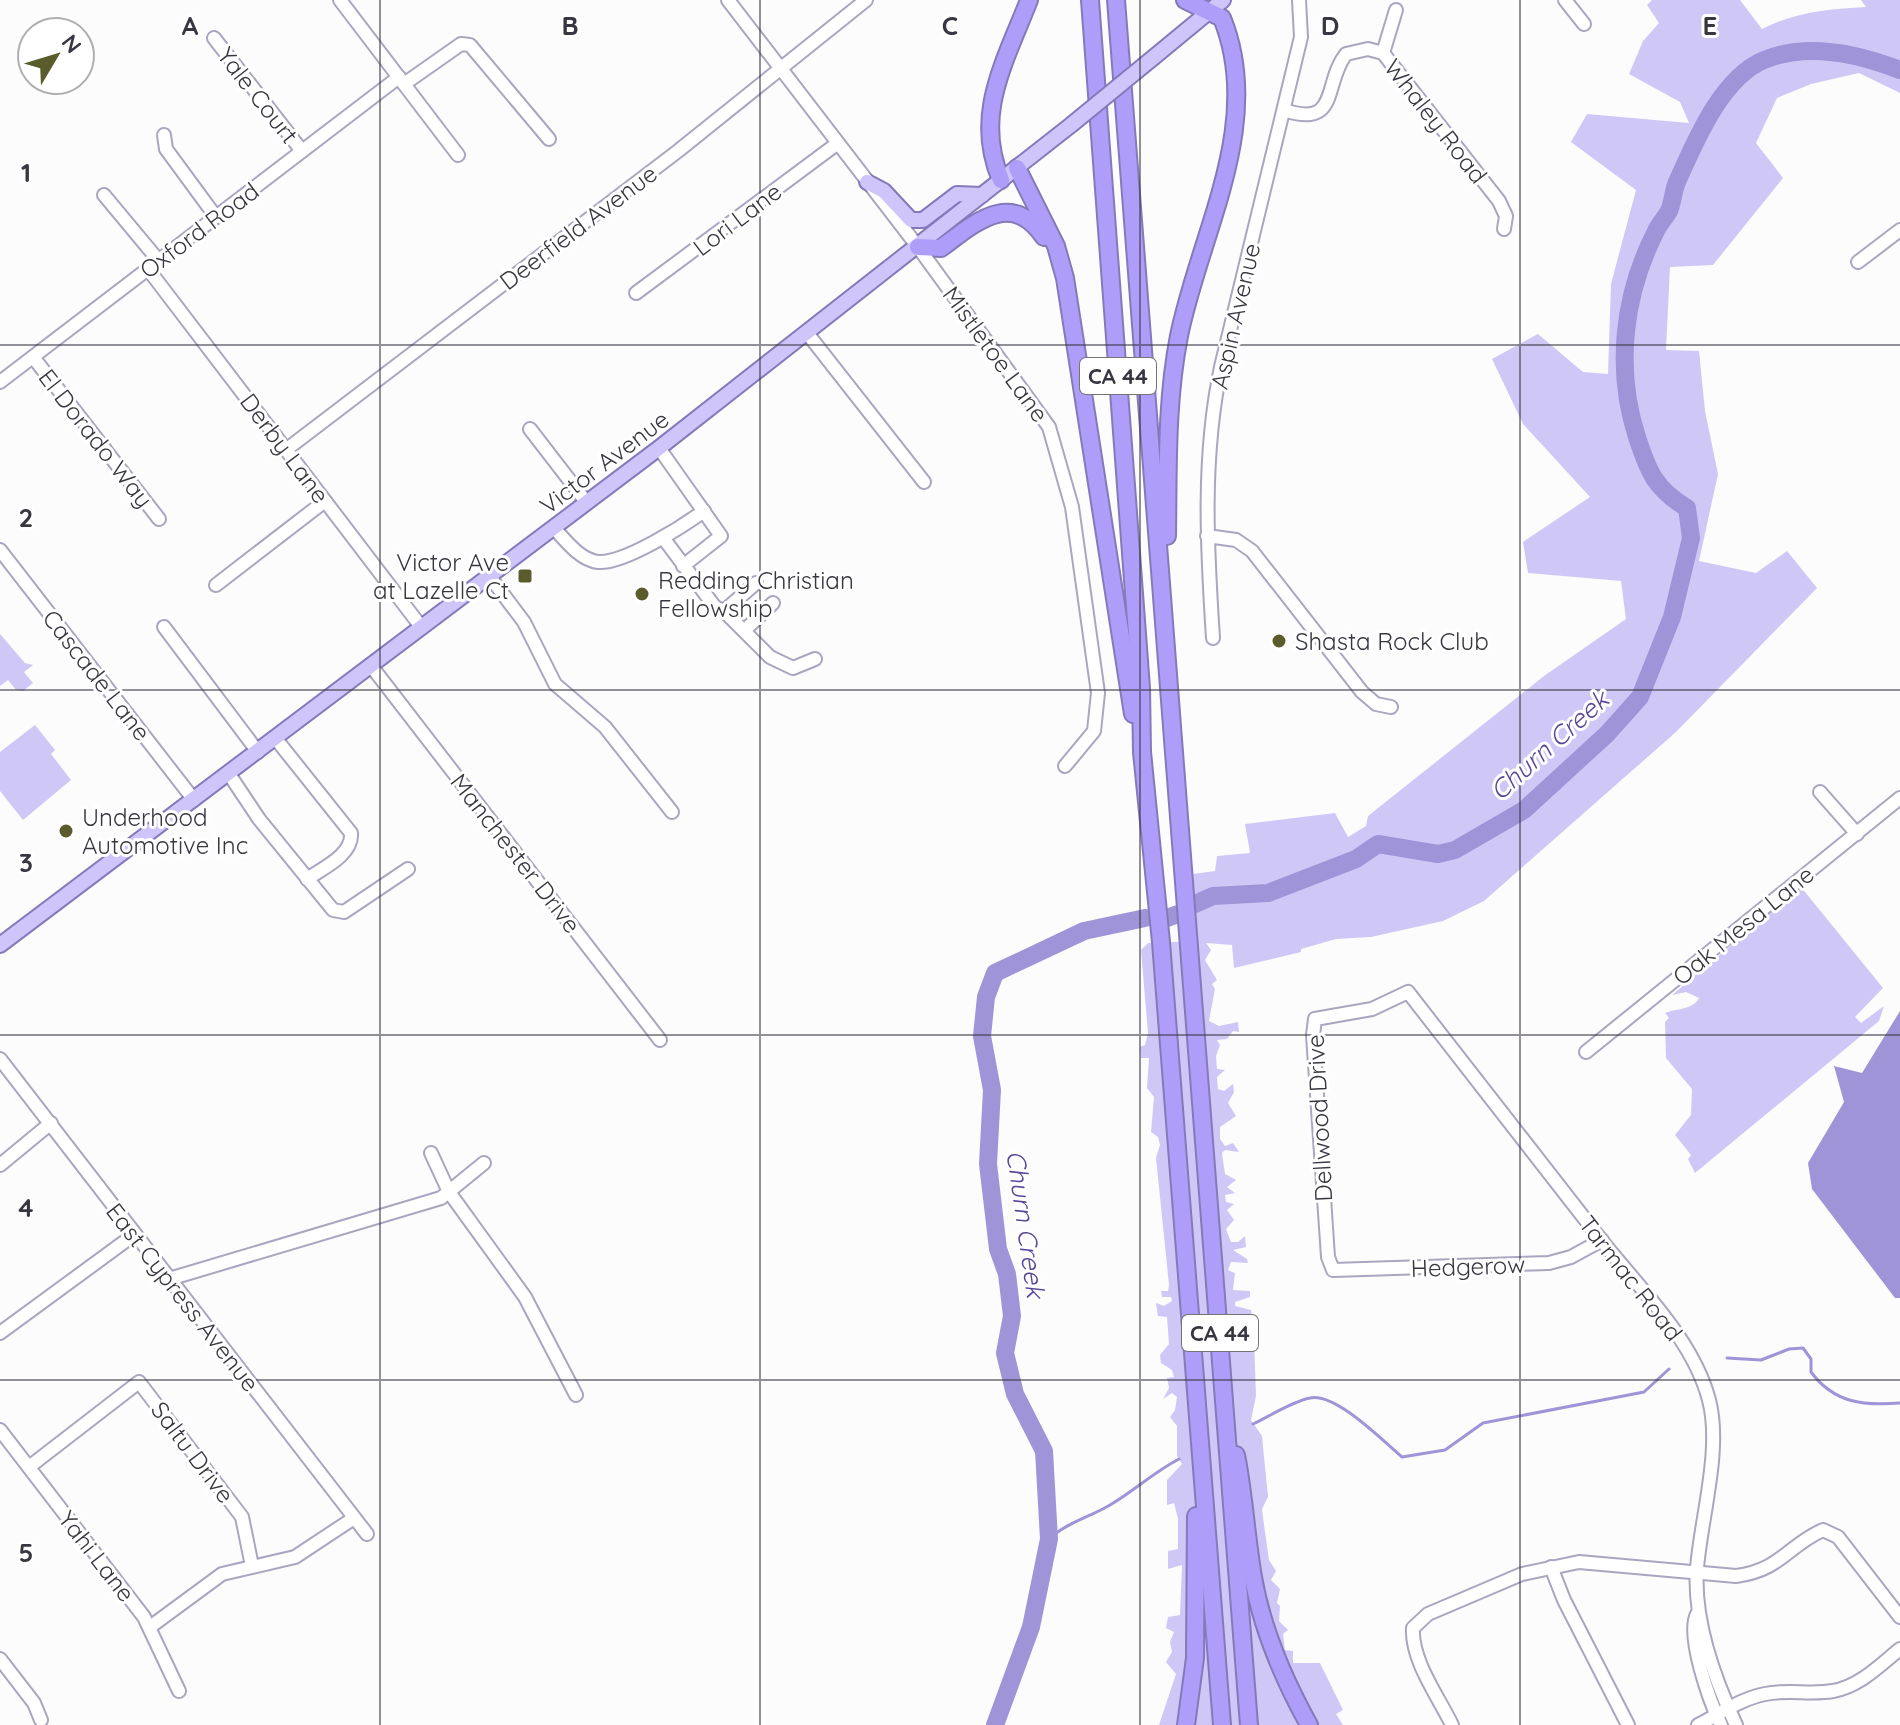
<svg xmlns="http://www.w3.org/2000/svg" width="1900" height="1725" font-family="Quicksand,sans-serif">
	<rect width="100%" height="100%" fill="#fcfcfc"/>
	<!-- green -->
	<g fill="#cfc8f7">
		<path d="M1652 0H1740L1762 29C1795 12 1829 9 1866 7L1861 0H1900V93L1859 73 1811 84 1777 98 1756 143 1783 178 1713 265 1670 267 1666 350 1699 351 1705 411 1718 474 1699 561 1756 573 1787 551 1817 588 1676 732 1484 901 1443 921 1371 937 1336 939 1301 949V952L1234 968 1232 945 1206 943 1211 950 1205 960 1217 980 1212 984 1215 989 1209 1021 1219 1026 1238 1022 1239 1032 1233 1031 1227 1039 1217 1040 1220 1045 1216 1056 1217 1069 1225 1070 1217 1077 1218 1089 1224 1091 1233 1084 1234 1092 1228 1103 1236 1116 1220 1127V1139L1225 1146 1233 1143 1239 1152 1225 1150 1222 1153 1225 1174 1236 1180 1227 1187 1235 1193 1225 1195 1226 1202 1234 1204 1227 1210 1234 1220 1226 1229 1231 1242H1238L1245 1236 1246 1247 1233 1250 1247 1259 1248 1263 1231 1262 1228 1270 1235 1273 1233 1290 1250 1291V1297L1235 1302V1306L1251 1310 1252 1316 1235 1318 1231 1326 1233 1340 1254 1338 1256 1396 1251 1420 1262 1436 1268 1497 1262 1509 1264 1525 1269 1560 1276 1571 1271 1580 1280 1589 1277 1603 1280 1606 1279 1621 1288 1630 1283 1634 1285 1650 1293 1651V1663H1320L1343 1710 1336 1714 1343 1725H1159L1176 1674 1166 1662 1172 1652 1170 1642 1174 1632 1166 1628 1168 1617 1180 1615 1182 1565 1168 1569V1551L1178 1549V1519L1174 1503 1167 1505V1480L1182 1464 1177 1456V1426L1170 1417 1175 1410 1177 1397 1172 1393 1163 1399 1169 1388 1167 1378 1174 1377 1172 1370 1161 1363 1160 1355 1169 1344 1167 1317 1158 1316 1156 1303 1164 1306 1172 1301 1171 1297H1162L1161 1291H1168L1169 1285 1156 1158 1160 1145 1158 1137 1151 1132 1154 1097 1147 1088 1149 1058H1141L1140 1047 1145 1045 1148 1033 1141 950 1148 943 1198 941 1193 874 1215 871 1217 856 1250 853 1245 824 1335 813 1348 837 1366 826 1368 816 1544 676 1626 619 1621 581 1528 573 1523 542 1590 497 1523 424 1492 359 1538 334 1583 372 1608 374 1611 284 1636 190 1571 142 1587 114 1689 123 1680 102 1629 74 1643 41 1659 23 1647 5Z"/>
		<path d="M0 634 25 663 33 665 24 672 33 683 23 691 16 690 8 680 0 686Z"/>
		<path d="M35 725 55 750 51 754 71 780 23 820 0 791V752Z"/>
		<path d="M1801 887 1883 988 1855 1017 1861 1023 1884 1006 1879 1021 1695 1173 1688 1159 1691 1155 1675 1135 1691 1115 1692 1089 1666 1058 1665 1022 1669 1018 1665 1013C1677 1008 1693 1010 1699 998L1686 992 1672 995Z"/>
	</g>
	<!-- water -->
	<path fill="#a094d8" d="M1900 1011V1298H1895L1812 1189 1808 1163 1844 1102 1834 1066 1862 1073Z"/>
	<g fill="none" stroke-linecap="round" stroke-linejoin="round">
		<!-- stream -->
		<g stroke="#a094d8" stroke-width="3">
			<path d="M1727 1358 1761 1360 1789 1349 1803 1348 1811 1359V1372C1834 1403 1863 1406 1900 1403"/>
			<path d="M1253 1424C1270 1416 1291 1402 1310 1398 1335 1392 1383 1441 1402 1457L1445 1450 1483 1423 1644 1392 1669 1369"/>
			<path d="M1049 1539C1066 1523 1090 1517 1110 1505 1134 1491 1154 1472 1179 1459"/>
		</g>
		<!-- river -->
		<g stroke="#a094d8" stroke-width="18">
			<path d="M1195 904 1213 896 1268 893 1356 859 1378 844 1438 854 1455 850 1524 810 1607 734 1640 697 1672 617 1691 538 1687 508C1655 489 1648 471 1637 437 1615 369 1623 295 1656 231 1659 224 1665 218 1669 211 1673 202 1673 191 1677 182 1695 142 1721 78 1764 60 1807 42 1859 54 1900 70"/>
			<path d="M1167 918 1178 914"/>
			<path d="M995 1725 1031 1627 1049 1539 1044 1451 1015 1394 1005 1353 1012 1316 1007 1274 998 1249 988 1164 992 1090 982 1036 986 997 995 973 1084 931 1145 918"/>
		</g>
		<defs>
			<g id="minor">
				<path d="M340 0 458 155"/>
				<path d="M728 0 918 247 1049 427 1072 507 1098 693 1094 731 1065 766"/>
				<path d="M1565 0 1584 24"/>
				<path d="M214 38 302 151"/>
				<path d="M1383 53 1396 10"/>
				<path d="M404 84 461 44 470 45 549 139"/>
				<path d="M1284 110C1340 129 1323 83 1346 54L1368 49 1383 53 1499 201 1506 216 1504 229"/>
				<path d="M164 135 166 149 216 217"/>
				<path d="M104 195 159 261"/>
				<path d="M1858 262 1900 230"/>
				<path d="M148 269 422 628"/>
				<path d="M636 293 838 143"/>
				<path d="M807 333 924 482"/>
				<path d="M33 357 159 519"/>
				<path d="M0 382 399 77"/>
				<path d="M530 429 587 503"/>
				<path d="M659 448 721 536 683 566"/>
				<path d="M287 449 678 151 866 0"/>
				<path d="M554 528C565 540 580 560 598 562 624 564 683 526 704 511"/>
				<path d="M1207 536 1236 540 1252 551 1362 692 1376 704 1391 707"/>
				<path d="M664 539 715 607 724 611 770 657 793 668 815 659"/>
				<path d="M0 550 194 800"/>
				<path d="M490 577 524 622 555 684 605 727 672 812"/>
				<path d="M216 585 325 501"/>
				<path d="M724 611 756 583"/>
				<path d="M164 627 258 752"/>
				<path d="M745 630 773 603"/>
				<path d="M1213 638C1207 547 1202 457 1221 367L1301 37 1299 0"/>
				<path d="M372 667 660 1040"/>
				<path d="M276 739 351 833C353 855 323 868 307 879"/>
				<path d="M229 774 259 819 333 910 344 912 408 869"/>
				<path d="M1820 792 1857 834"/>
				<path d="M1586 1052 1900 798"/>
				<path d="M0 1059 367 1534"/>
				<path d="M431 1153 449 1192 525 1297 576 1395"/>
				<path d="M0 1165 51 1123"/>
				<path d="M1602 1240 1571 1257 1549 1263 1333 1270 1328 1257 1313 1035 1315 1019 1372 1009 1408 992C1473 1075 1537 1158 1602 1241 1640 1289 1693 1339 1709 1400 1722 1449 1701 1518 1697 1568 1693 1621 1714 1678 1736 1725"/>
				<path d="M169 1279 441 1198 484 1163"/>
				<path d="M0 1333 135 1234"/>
				<path d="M0 1430 144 1617 179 1691"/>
				<path d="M29 1467 139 1382 242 1517 252 1566"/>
				<path d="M1551 1567 1564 1600 1628 1725"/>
				<path d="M1697 1614C1686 1636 1710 1702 1721 1725"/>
				<path d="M150 1627 222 1574 295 1557 354 1518"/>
				<path d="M0 1659 34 1703 41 1720"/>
				<path d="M1452 1725C1438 1696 1411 1660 1413 1628L1428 1614 1522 1574 1579 1562 1736 1576C1781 1570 1787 1546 1823 1530L1838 1537 1900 1617"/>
				<path d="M1698 1725C1720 1714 1740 1699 1765 1694 1788 1689 1810 1695 1833 1691 1859 1687 1880 1665 1900 1649"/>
			</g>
			<g id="major">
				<path d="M1154 57 1223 0"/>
				<path d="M867 182 884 191 911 220H923L957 194 982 195"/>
				<path d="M0 945 659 448 1071 125"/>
			</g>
			<g id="highway">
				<path d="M1090 0 1141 688 1142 752 1161 942 1222 1725"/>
				<path d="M1116 0 1249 1725"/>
				<path d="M1017 168 1056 246 1065 278 1133 714"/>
				<path d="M1001 180C973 115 1005 62 1029 0"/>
				<path d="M918 247 941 248C975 223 1011 189 1044 237"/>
				<path d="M1167 536C1168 469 1166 402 1179 336 1200 232 1265 124 1222 18L1185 0"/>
				<path d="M1236 1455C1244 1495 1246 1536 1253 1577 1262 1630 1283 1678 1309 1725"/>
				<path d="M1186 1725 1195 1658 1196 1516"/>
			</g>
		</defs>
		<!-- minor casing -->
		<use href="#minor" stroke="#a9a6bf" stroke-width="16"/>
		<!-- major casing -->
		<use href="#major" stroke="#857ab9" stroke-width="18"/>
		<!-- highway casing -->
		<use href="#highway" stroke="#857ab9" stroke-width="20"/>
		<!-- minor -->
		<use href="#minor" stroke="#fff" stroke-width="12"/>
		<!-- major -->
		<use href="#major" stroke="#cfc5fb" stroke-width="14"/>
		<!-- highway -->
		<use href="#highway" stroke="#af9ef9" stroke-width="16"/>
		<defs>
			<path id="major-bridge" d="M1071 125 1154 57"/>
		</defs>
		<!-- major-bridge casing -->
		<use href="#major-bridge" stroke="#857ab9" stroke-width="18" stroke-linecap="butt"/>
		<!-- major-bridge -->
		<use href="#major-bridge" stroke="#cfc5fb" stroke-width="14"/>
	</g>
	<!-- grid -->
	<path fill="none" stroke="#383741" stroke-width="2" stroke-opacity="0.55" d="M380 0V1725M760 0V1725M1140 0V1725M1520 0V1725M0 345H1900M0 690H1900M0 1035H1900M0 1380H1900"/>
	<!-- markers -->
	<g fill="#5a5d2b" stroke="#fff" stroke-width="3">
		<rect x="517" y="568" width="16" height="16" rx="4"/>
		<circle cx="642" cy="594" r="8"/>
		<circle cx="1279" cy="641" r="8"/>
		<circle cx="66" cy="831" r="8"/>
	</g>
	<g text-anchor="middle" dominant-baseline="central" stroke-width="6" stroke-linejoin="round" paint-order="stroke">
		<!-- shield labels -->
		<g fill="#fff" stroke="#74737a" stroke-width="2">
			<rect x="1080" y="358" width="76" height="36" rx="6"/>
			<rect x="1182" y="1315" width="76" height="36" rx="6"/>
		</g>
		<g font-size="22" font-weight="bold" fill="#383741">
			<text x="1118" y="376">CA 44</text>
			<text x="1220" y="1333">CA 44</text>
		</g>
		<!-- street labels -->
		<g font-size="24" fill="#383741" stroke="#fff">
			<text transform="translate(258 95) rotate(52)">Yale Court</text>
			<text transform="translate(1436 121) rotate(52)">Whaley Road</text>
			<text transform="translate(737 219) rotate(-37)">Lori Lane</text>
			<text transform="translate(578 227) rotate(-37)">Deerfield Avenue</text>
			<text transform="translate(199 230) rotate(-37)">Oxford Road</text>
			<text transform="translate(1235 316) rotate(-77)">Aspin Avenue</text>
			<text transform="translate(996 354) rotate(54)">Mistletoe Lane</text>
			<text transform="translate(96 438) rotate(52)">El Dorado Way</text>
			<text transform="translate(285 448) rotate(53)">Derby Lane</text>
			<text transform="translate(604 462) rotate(-37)">Victor Avenue</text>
			<text transform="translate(97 675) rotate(52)">Cascade Lane</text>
			<text transform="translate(516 853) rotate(52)">Manchester Drive</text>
			<text transform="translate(1743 925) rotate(-39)">Oak Mesa Lane</text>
			<text transform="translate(1319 1118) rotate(-93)">Dellwood Drive</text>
			<text transform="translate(1468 1266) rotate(-2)">Hedgerow</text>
			<text transform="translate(1631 1278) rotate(52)">Tarmac Road</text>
			<text transform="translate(183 1297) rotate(52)">East Cypress Avenue</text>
			<text transform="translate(193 1452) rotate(53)">Saltu Drive</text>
			<text transform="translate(97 1556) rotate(52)">Yahi Lane</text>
		</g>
		<!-- poi labels -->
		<g font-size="24" fill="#383741" stroke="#fff" text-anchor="start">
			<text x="509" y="562" text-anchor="end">Victor Ave<tspan x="509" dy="28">at Lazelle Ct</tspan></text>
			<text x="658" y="580">Redding Christian<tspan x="658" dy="28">Fellowship</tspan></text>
			<text x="1295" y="641">Shasta Rock Club</text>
			<text x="82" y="817">Underhood<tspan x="82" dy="28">Automotive Inc</tspan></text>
		</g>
		<!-- water labels -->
		<g font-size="26" font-style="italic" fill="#5a4698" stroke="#fff">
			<text transform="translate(1549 745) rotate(-42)">Churn Creek</text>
			<text transform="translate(1026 1224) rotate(82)">Churn Creek</text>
		</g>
	</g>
	<g font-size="26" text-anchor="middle" font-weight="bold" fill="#383741" stroke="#fff" stroke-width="6" stroke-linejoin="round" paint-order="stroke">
		<text x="190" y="35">A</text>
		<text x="570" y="35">B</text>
		<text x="950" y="35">C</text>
		<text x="1330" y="35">D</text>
		<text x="1710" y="35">E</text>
		<text x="26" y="182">1</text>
		<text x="26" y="527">2</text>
		<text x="26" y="872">3</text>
		<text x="26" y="1217">4</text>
		<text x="26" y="1562">5</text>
	</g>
	<!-- north arrow -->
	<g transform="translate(56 56) rotate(52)"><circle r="38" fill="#ffffff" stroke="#afafb3" stroke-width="2"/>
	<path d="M0-6L14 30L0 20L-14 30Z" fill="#5a5d2b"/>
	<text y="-12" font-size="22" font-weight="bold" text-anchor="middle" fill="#383741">N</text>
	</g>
</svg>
